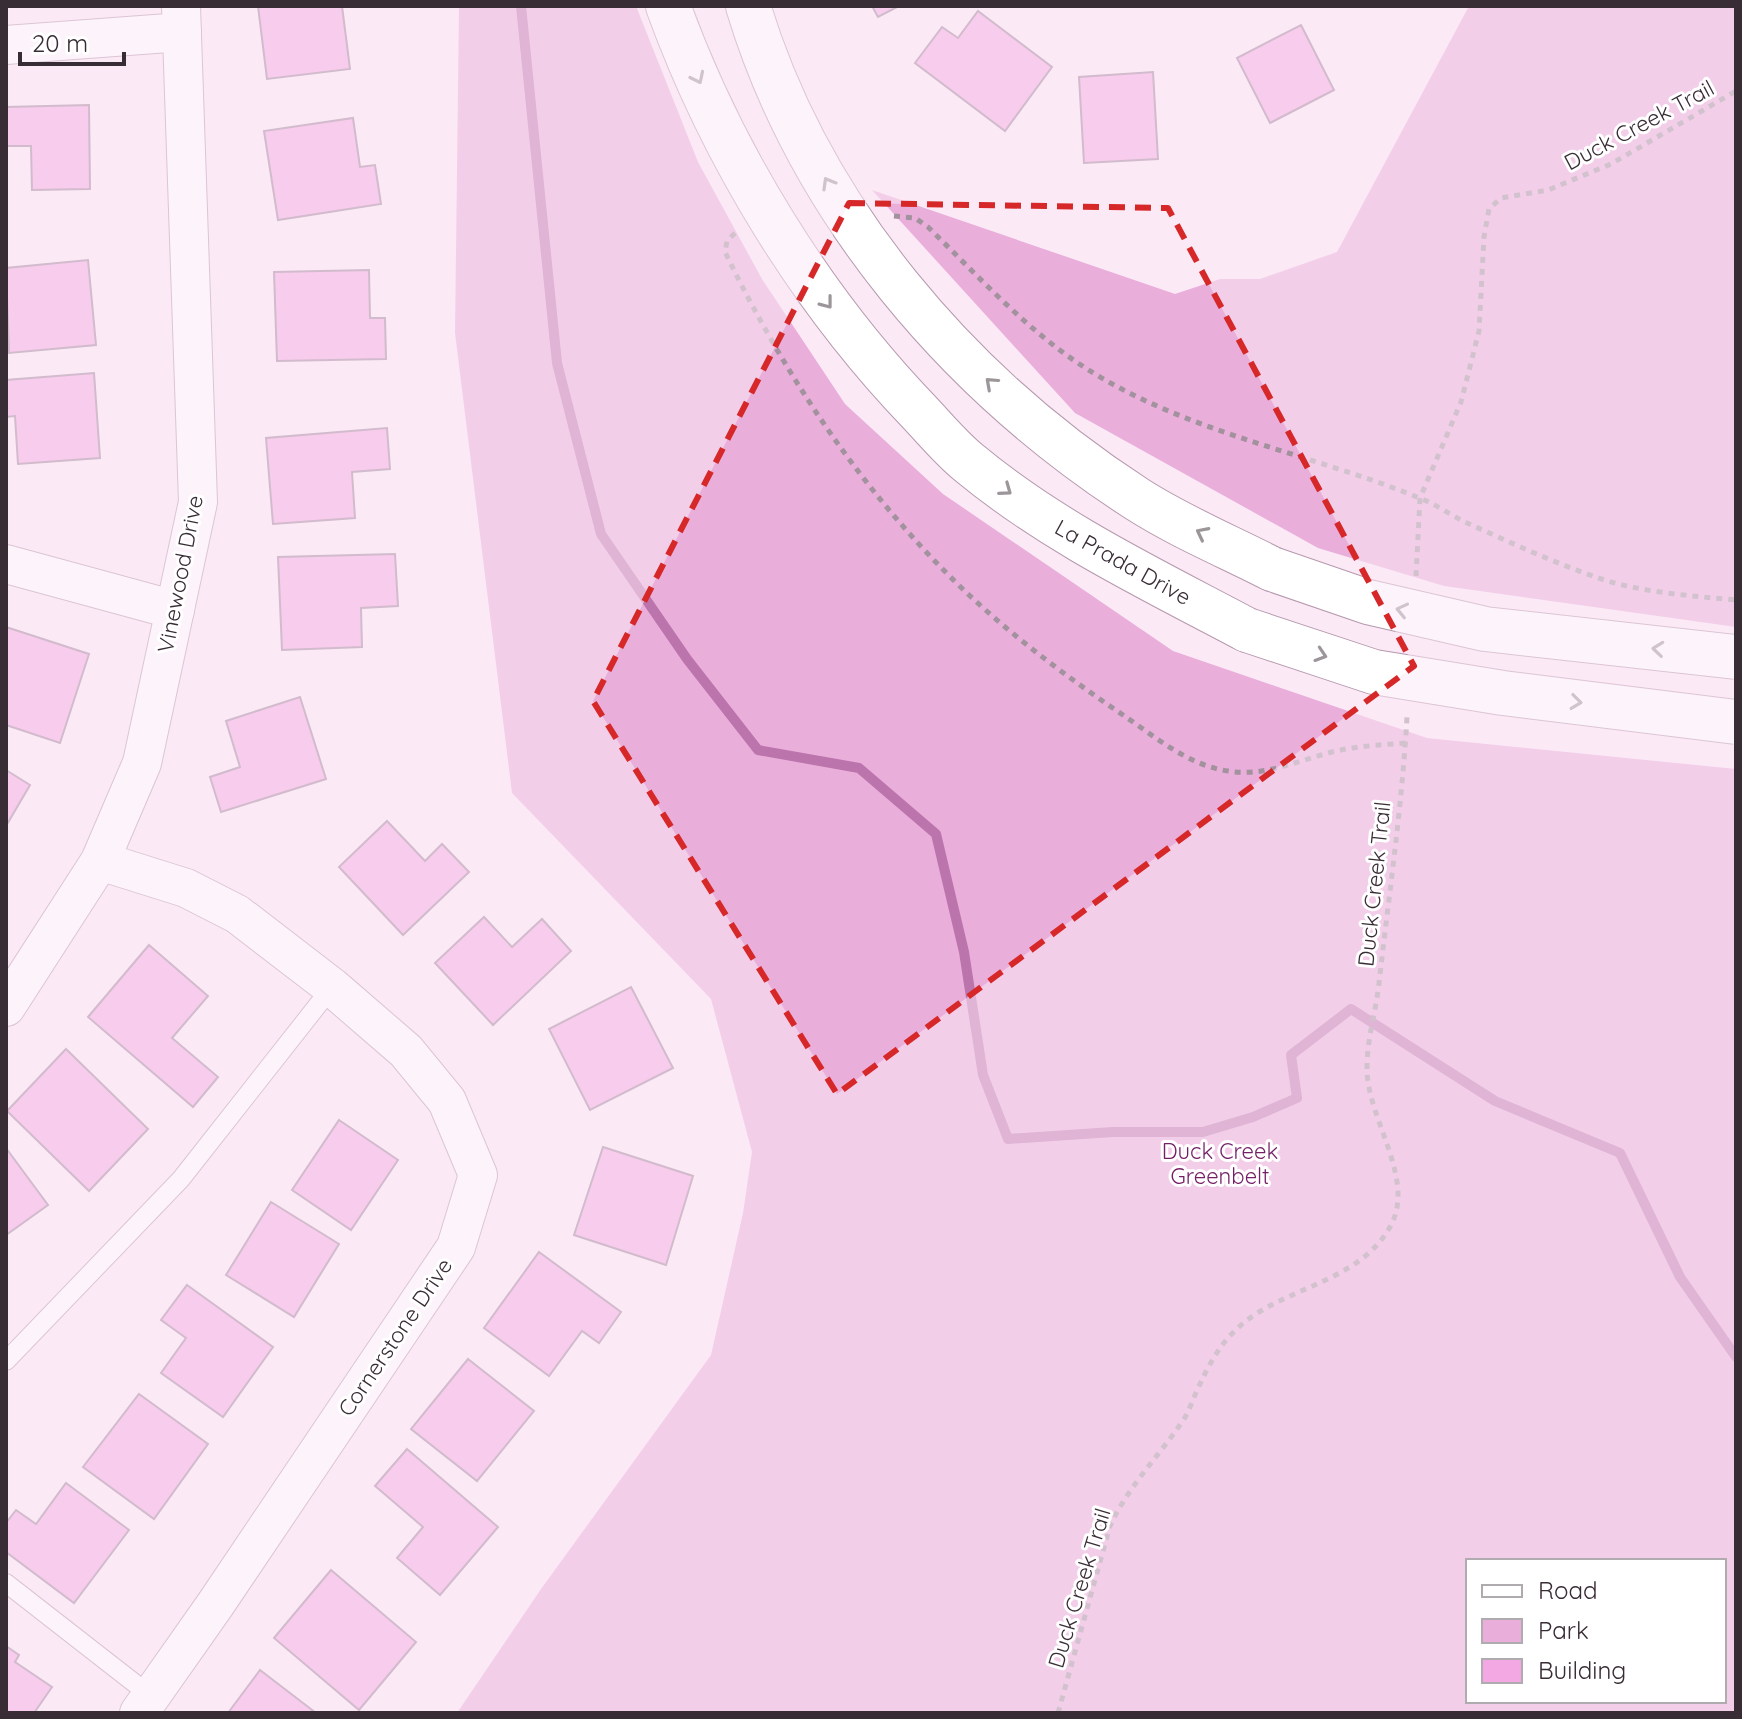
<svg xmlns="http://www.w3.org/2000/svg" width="1742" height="1719" font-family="Quicksand,sans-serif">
	<rect width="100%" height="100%" fill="#fbe9f6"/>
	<!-- green -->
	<g fill="#e9aeda" fill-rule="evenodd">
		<path d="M459 6H636L698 162 762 279 845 404 943 494 1173 651 1427 738 1736 769V1713H457L541 1589 711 1355 743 1213 752 1152 711 999 512 793 455 333ZM1468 1561H1724V1701H1468Z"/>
		<path d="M1469 6H1736V627L1444 586 1318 548 1075 413 872 190 1175 294 1220 279H1260L1337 252Z"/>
	</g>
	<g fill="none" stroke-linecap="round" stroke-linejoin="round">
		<!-- stream -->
		<path stroke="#bc74ac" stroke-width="10" d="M521 6 557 363 601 534 687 659 758 750 859 768 936 834 964 952 983 1075 1008 1139 1113 1132H1203L1253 1117 1297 1098 1291 1055 1351 1009 1495 1101 1620 1153 1680 1277 1736 1357"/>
	</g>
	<!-- building -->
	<g fill="#f4a8e3" stroke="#a08499" stroke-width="2">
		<path d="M258 6H342L350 69 267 79Z"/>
		<path d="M872 6H899L878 17Z"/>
		<path d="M978 11 1052 67 1005 131 915 63 942 27 958 38Z"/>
		<path d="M1301 25 1334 90 1270 123 1237 58Z"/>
		<path d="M1153 72 1158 159 1084 163 1079 77Z"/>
		<path d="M89 105 90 189 32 190 31 146H6V107Z"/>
		<path d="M353 118 360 167 375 165 381 204 278 220 264 131Z"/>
		<path d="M88 260 96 345 9 353 6 268Z"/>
		<path d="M369 270 370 318H385L386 359 277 361 274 272Z"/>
		<path d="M94 373 100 458 18 464 15 416 6 417V380Z"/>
		<path d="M387 428 390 469 352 472 355 518 273 524 266 438Z"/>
		<path d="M395 554 398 606 361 608 362 647 282 650 278 557Z"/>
		<path d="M6 627 89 654 60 743 6 725Z"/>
		<path d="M300 697 326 779 221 812 210 777 240 767 226 721Z"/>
		<path d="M6 770 30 785 6 826Z"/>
		<path d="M387 821 425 861 442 844 469 872 403 935 339 867Z"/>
		<path d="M484 917 512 947 542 919 571 951 493 1025 435 963Z"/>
		<path d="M149 945 208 996 172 1038 218 1077 193 1107 88 1017Z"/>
		<path d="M631 987 673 1068 590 1110 549 1029Z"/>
		<path d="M66 1049 148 1129 89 1191 7 1111Z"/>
		<path d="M339 1120 398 1160 351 1230 292 1190Z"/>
		<path d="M603 1147 693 1176 666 1265 574 1235Z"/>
		<path d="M6 1148 48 1205 6 1235Z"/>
		<path d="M271 1202 339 1244 294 1317 226 1275Z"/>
		<path d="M539 1252 621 1312 599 1343 582 1331 549 1376 484 1328Z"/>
		<path d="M187 1285 273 1347 223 1417 161 1373 186 1338 161 1320Z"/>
		<path d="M468 1359 534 1411 477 1481 411 1429Z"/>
		<path d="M139 1394 208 1444 154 1519 83 1467Z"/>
		<path d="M407 1449 498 1527 440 1595 397 1558 423 1527 375 1486Z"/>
		<path d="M66 1483 129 1530 74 1603 6 1552V1523L16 1510 36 1524Z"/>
		<path d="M331 1570 416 1642 359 1710 274 1638Z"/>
		<path d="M6 1646 19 1655 15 1662 52 1687 34 1713H6Z"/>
		<path d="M260 1670 316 1713H228Z"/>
	</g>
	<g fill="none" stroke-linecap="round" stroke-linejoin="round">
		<defs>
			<g id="lane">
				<path d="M6 1361 181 1179 332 987"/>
				<path d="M6 1583 151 1696"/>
			</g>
			<g id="street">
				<path d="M6 45 182 32"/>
				<path d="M6 564 175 610"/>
				<path d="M100 861 186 888 237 914 332 987 406 1051 447 1101 478 1175 456 1247 215 1605 139 1713"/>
				<path d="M6 1007 100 861 142 763 198 502 181 6"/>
			</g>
			<g id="secondary">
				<path d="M668 6C722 155 811 300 921 414 936 430 951 448 968 462 1052 532 1151 579 1247 630"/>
				<path d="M748 6C810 211 959 384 1137 499 1179 526 1227 546 1272 569"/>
			</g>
		</defs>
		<!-- lane casing -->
		<use href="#lane" stroke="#b699ae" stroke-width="20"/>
		<!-- street casing -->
		<use href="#street" stroke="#b699ae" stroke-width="40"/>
		<!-- secondary casing -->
		<use href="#secondary" stroke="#b699ae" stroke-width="46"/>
		<!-- path -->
		<g stroke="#a1929d" stroke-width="5" stroke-dasharray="6 6" stroke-linecap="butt">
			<path d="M894 216 915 218 928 227C971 269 1013 315 1061 351 1165 429 1298 449 1417 497 1434 503 1449 514 1465 522 1507 541 1550 561 1593 576 1635 592 1692 596 1736 600"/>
			<path d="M735 233 727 241 725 252C786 378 866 498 969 595 1015 638 1066 676 1117 711 1152 734 1186 765 1228 771 1262 777 1295 762 1328 753 1354 746 1380 745 1406 743"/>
			<path d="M1416 576 1420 498 1461 402 1479 331 1484 237 1489 209 1501 198 1548 190 1611 164 1736 91"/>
			<path d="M1058 1713 1110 1526C1128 1487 1158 1457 1182 1422 1188 1414 1191 1404 1195 1395 1208 1366 1220 1341 1246 1321 1291 1286 1362 1280 1391 1225 1416 1178 1366 1117 1367 1067 1367 1039 1376 1011 1379 983 1389 895 1402 806 1407 717"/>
		</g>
		<!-- lane -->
		<use href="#lane" stroke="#fff" stroke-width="18"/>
		<!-- street -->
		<use href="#street" stroke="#fff" stroke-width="38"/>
		<!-- secondary -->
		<use href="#secondary" stroke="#fff" stroke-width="44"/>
		<defs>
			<g id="secondary-bridge">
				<path d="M1272 569 1368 602 1485 629 1736 657"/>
				<path d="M1247 630 1374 672 1503 693 1736 722"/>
			</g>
		</defs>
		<!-- secondary-bridge casing -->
		<use href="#secondary-bridge" stroke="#b699ae" stroke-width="46" stroke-linecap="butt"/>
		<!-- secondary-bridge -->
		<use href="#secondary-bridge" stroke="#fff" stroke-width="44"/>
	</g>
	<!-- one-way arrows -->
	<defs><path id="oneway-chevron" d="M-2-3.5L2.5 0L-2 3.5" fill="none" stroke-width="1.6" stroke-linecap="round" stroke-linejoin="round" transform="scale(2)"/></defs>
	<g stroke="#9c969a">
		<use href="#oneway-chevron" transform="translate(698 78) rotate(64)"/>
		<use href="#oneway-chevron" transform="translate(828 183) rotate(-120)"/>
		<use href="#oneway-chevron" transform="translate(827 303) rotate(52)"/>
		<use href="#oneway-chevron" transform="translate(991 383) rotate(-138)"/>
		<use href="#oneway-chevron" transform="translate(1006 490) rotate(36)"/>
		<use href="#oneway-chevron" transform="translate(1202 533) rotate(-153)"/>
		<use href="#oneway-chevron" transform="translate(1402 610) rotate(-167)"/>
		<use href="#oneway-chevron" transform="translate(1658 649) rotate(-174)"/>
		<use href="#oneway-chevron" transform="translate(1321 655) rotate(18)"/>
		<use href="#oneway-chevron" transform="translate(1576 702) rotate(7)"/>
	</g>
	<!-- marked area -->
	<path d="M0 0H1742V1719H0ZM849 203 1168 208 1414 666 837 1094 593 701Z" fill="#fbe9f6" fill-opacity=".55" fill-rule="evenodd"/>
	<path fill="none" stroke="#d62828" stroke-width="6" stroke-dasharray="16 10" stroke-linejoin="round" d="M849 203 1168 208 1414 666 837 1094 593 701Z"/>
	<g text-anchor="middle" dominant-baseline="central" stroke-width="6" stroke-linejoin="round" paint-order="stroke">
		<!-- street labels -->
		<g font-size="22" fill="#382c35" stroke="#fff">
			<text transform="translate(1639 125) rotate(-28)">Duck Creek Trail</text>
			<text transform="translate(1123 562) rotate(29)">La Prada Drive</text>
			<text transform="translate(180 574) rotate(-79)">Vinewood Drive</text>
			<text transform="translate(1374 884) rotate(-84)">Duck Creek Trail</text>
			<text transform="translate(395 1337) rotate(-56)">Cornerstone Drive</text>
			<text transform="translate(1079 1588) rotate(-73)">Duck Creek Trail</text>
		</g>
		<!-- park labels -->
		<g font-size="22" fill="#741e66" stroke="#fff">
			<text x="1220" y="1151">Duck Creek<tspan x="1220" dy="25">Greenbelt</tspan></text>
		</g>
	</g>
	<!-- border -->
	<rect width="1742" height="1719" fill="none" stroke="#382c35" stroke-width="16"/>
	<!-- legend -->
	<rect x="1466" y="1559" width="260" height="144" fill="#ffffff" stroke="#afabae" stroke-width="2"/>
	<rect x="1482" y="1585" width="40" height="12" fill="#ffffff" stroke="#afabae" stroke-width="2"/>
	<text x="1538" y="1599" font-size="24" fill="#382c35">Road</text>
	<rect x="1482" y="1619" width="40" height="24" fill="#e9aeda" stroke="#afabae" stroke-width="2"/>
	<text x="1538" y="1639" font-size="24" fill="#382c35">Park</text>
	<rect x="1482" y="1659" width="40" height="24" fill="#f4a8e3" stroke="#afabae" stroke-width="2"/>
	<text x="1538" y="1679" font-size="24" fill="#382c35">Building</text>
	<!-- scale -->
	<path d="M20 52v12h104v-12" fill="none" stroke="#382c35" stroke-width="4"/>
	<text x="32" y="52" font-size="24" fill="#382c35" stroke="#ffffff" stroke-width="6" paint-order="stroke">20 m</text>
</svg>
